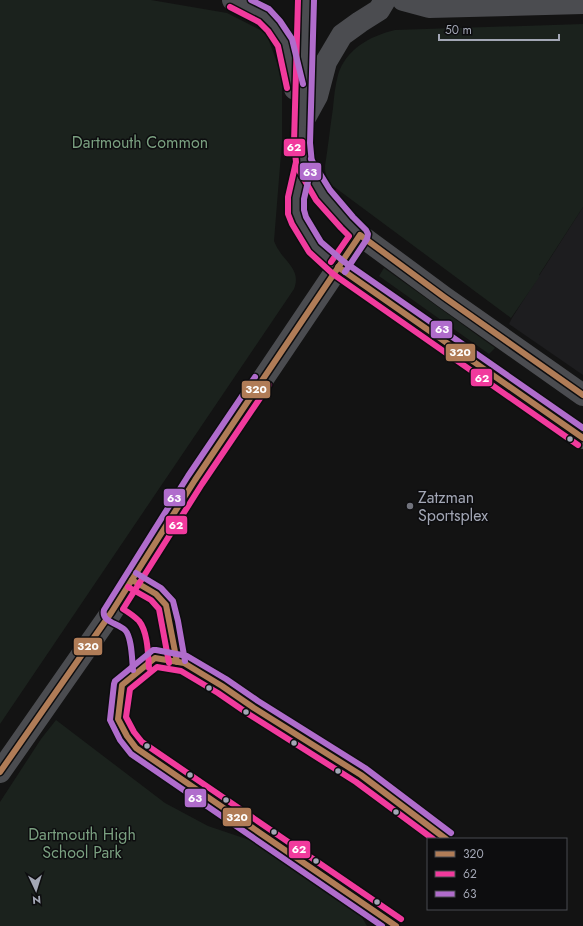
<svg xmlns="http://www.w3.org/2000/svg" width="583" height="926" font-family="Jost,sans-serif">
	<rect width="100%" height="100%" fill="#131313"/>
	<!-- built -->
	<path fill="#1d1d1f" d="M583 207V375L509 324 512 318Z"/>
	<!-- green -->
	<g fill="#1b221d">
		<path d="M0 0H151L227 13 266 33 282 76V141L274 241C276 246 279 251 282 255 291 266 300 274 294 289L0 724Z"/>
		<path d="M583 24V207L539 275 540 276 511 318 333 186C327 180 325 174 325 166 328 147 330 128 333 108 334 97 335 86 338 75 346 49 370 36 395 30Z"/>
		<path d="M384 268 495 348 489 354 379 276Z"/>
		<path d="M56 720 165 803 208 826 258 843 353 902 367 926H0V802L41 739Z"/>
	</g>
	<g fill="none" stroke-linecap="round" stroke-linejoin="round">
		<!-- secondary -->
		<g stroke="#4b4c50" stroke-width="22">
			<path d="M233 0 264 15 274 26 285 43 295 89"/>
			<path d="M306 0 303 122 302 143 304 163 296 198V211L299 220 315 247 338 267 583 438"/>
			<path d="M403 0 429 7 583 3"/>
			<path d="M306 116 317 96 326 62 342 35 360 22 379 10 385 0"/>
			<path d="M304 163 323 195 347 223 360 235 444 297 583 395"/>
			<path d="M0 772 111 613 195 480 360 235"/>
		</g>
		<defs>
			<g id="bus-1">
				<path d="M338 267 583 438"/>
				<path d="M132 580 156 594 166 605 177 662"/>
				<path d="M0 772 111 613 195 480 360 235 444 297 583 395"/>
				<path d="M396 926 136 748 127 736 118 719 122 685 155 658 184 663 222 686 254 708 361 775 446 839"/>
			</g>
			<g id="bus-2">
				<path d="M298 0 294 143 296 162 288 197V214L292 224 309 252 333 274 578 445"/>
				<path d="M230 7 259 22 268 31 278 46 287 88"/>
				<path d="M297 167 316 200 341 228 349 236 331 262"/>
				<path d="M128 587 151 600 159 609 169 663"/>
				<path d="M149 668C148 655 148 632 139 621 134 616 128 612 123 609L202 484 269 385"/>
				<path d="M401 919 142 742 134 732 126 717 130 689 157 667 181 671 218 693 250 715 356 782 433 839"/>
			</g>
			<g id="bus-3">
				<path d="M251 0 269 9 280 21 292 39 303 84"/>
				<path d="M314 0 310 143 312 164 304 199V210L306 217 321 242 343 261 583 428"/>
				<path d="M311 159 330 190 353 217 366 230 368 234 367 239 345 272"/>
				<path d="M136 573 161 588 173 601 178 621 185 661"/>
				<path d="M133 670C132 660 132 637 125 630 118 623 101 622 104 610L188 476 255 377"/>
				<path d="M382 926 131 754 120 740 110 720 114 684 115 681 153 650H156L187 656 226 679 258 701 365 768 451 833"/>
			</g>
		</defs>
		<!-- bus-1 casing -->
		<use href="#bus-1" stroke="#0d0d0f" stroke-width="9"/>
		<!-- bus-2 casing -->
		<use href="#bus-2" stroke="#0d0d0f" stroke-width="9"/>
		<!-- bus-3 casing -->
		<use href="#bus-3" stroke="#0d0d0f" stroke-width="9"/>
		<!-- bus-1 -->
		<use href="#bus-1" stroke="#b07c57" stroke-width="6"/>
		<!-- bus-2 -->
		<use href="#bus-2" stroke="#f13a9d" stroke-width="6"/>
		<!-- bus-3 -->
		<use href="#bus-3" stroke="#b06ccc" stroke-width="6"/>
	</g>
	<!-- markers -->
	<g fill="#a3a7b5" stroke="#0d0d0f" stroke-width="1.5">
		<circle cx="570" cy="439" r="3.5"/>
		<circle cx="209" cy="688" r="3.5"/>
		<circle cx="246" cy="712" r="3.5"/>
		<circle cx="294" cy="743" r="3.5"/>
		<circle cx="147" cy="746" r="3.5"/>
		<circle cx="338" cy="771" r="3.5"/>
		<circle cx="190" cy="775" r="3.5"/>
		<circle cx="226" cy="800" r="3.5"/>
		<circle cx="396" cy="812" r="3.5"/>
		<circle cx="274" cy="832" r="3.5"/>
		<circle cx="316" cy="861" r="3.5"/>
		<circle cx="377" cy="902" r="3.5"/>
	</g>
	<circle fill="#71737c" stroke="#0d0d0f" stroke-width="1.5" cx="410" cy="506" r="4"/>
	<g text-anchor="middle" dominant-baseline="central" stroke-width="3" stroke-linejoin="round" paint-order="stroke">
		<!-- park labels -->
		<g font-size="16" fill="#7aa080" stroke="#0d0d0f">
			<text x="140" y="142">Dartmouth Common</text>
			<text x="82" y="834">Dartmouth High<tspan x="82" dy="18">School Park</tspan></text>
		</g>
		<!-- poi labels -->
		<g font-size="16" fill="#a3a7b5" stroke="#0d0d0f" text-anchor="start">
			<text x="418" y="497">Zatzman<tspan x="418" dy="18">Sportsplex</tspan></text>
		</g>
	</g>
	<g stroke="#0d0d0f" stroke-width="1.5">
		<rect x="283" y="138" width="23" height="19" rx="4" fill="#f13a9d"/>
		<rect x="299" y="162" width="23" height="19" rx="4" fill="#b06ccc"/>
		<rect x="430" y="320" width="23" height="19" rx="4" fill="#b06ccc"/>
		<rect x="445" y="343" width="31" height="19" rx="4" fill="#b07c57"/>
		<rect x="470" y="368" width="23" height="19" rx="4" fill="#f13a9d"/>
		<rect x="241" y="380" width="30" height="19" rx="4" fill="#b07c57"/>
		<rect x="163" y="488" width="23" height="19" rx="4" fill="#b06ccc"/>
		<rect x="165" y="515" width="23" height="20" rx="4" fill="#f13a9d"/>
		<rect x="73" y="637" width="30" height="19" rx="4" fill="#b07c57"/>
		<rect x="184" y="788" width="23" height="20" rx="4" fill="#b06ccc"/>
		<rect x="222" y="807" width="30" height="20" rx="4" fill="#b07c57"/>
		<rect x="288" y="840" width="23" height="19" rx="4" fill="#f13a9d"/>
	</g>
	<g font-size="11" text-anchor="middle" font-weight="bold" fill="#fff">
		<text x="294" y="151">62</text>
		<text x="310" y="176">63</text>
		<text x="442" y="333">63</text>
		<text x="460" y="356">320</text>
		<text x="482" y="382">62</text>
		<text x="256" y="393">320</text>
		<text x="174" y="502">63</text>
		<text x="176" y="529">62</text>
		<text x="88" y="650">320</text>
		<text x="195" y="802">63</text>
		<text x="237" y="821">320</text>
		<text x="299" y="853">62</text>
	</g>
	<!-- legend -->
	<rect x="427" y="838" width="140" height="72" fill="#0d0d0f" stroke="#494b51"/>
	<rect x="435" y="851" width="20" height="6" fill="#b07c57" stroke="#494b51"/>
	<text x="463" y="858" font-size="12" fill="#a3a7b5">320</text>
	<rect x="435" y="871" width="20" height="6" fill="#f13a9d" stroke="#494b51"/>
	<text x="463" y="878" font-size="12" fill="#a3a7b5">62</text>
	<rect x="435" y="891" width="20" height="6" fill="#b06ccc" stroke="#494b51"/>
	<text x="463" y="898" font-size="12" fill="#a3a7b5">63</text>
	<!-- north arrow -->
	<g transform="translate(36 890) rotate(176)" stroke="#0d0d0f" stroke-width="3" paint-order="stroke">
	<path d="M0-3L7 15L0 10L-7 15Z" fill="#a3a7b5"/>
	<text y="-6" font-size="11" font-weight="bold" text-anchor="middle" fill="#a3a7b5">N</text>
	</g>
	<!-- scale -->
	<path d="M439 34v6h120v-6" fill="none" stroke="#a3a7b5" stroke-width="2"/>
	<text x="445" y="34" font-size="12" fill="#a3a7b5" stroke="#0d0d0f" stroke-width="3" paint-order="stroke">50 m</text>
</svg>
